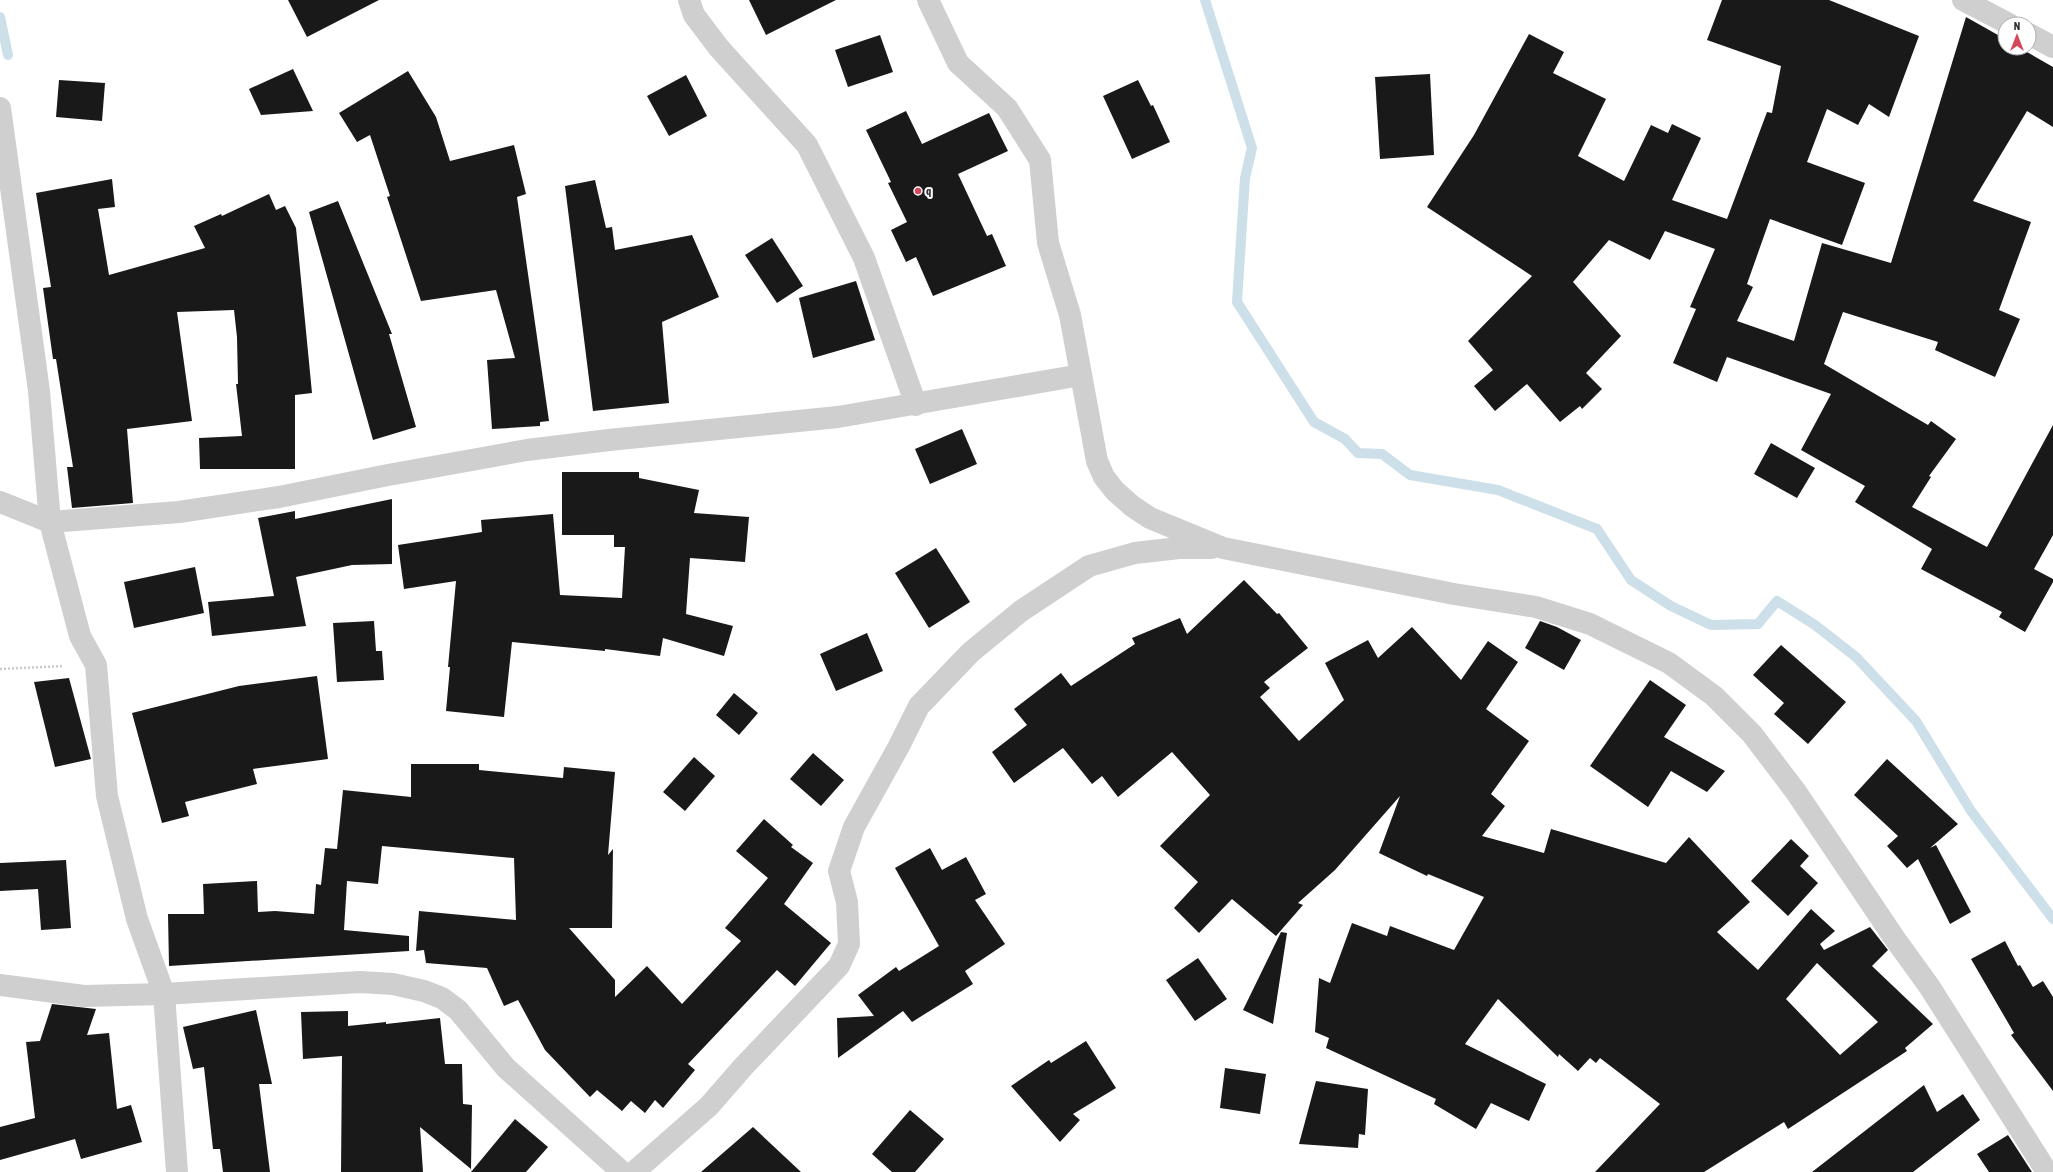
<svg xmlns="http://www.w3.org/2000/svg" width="2053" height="1172" font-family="'Asap Condensed',sans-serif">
	<rect width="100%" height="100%" fill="#fff"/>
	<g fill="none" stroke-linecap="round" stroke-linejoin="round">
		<!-- stream -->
		<g stroke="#cddfe8" stroke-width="10">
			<path d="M1205 0 1252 148 1245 178 1237 302 1314 422 1345 439 1358 453 1382 454 1410 475 1498 490 1597 529 1631 580 1671 606 1711 625 1758 624 1777 601 1815 625 1856 657 1916 721 1971 811 2053 919"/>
			<path d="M0 17 8 55"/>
		</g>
	</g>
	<!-- building -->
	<g fill="#191919" fill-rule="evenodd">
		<path d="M288 0H379L307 37Z"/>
		<path d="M749 0H836L766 35Z"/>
		<path d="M1722 0H1829L1919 36 1889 117 1869 104 1858 125 1827 109 1807 162 1865 183 1842 245 1770 219 1747 284 1753 287 1737 321 1794 341 1822 243 1891 263 1966 17 2005 39V48H2020L2053 67V127L2027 111 1973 201 2031 222 1999 310 2020 319 1995 377 1935 350 1938 342 1843 312 1824 364 1928 425 1931 421 1956 439 1929 476 1931 477 1912 507 1987 547 2053 425V535L2034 569 2053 579V582L2025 632 1999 617 2002 612 1921 569 1932 549 1855 502 1865 486 1801 450 1831 394 1727 357 1717 382 1673 363 1696 309 1690 307 1715 249 1665 231 1650 260 1609 240 1573 282 1621 336 1586 373 1602 389 1582 409 1580 406 1560 422 1527 384 1495 411 1474 386 1493 370 1468 341 1532 276 1427 207 1474 135 1529 34 1564 52 1553 73 1606 99 1578 156 1624 181 1651 125 1668 133 1672 124 1701 138 1672 200 1727 219 1767 112 1772 113 1781 66 1707 40Z"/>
		<path d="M880 35 893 72 848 87 835 50Z"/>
		<path d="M293 69 313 111 261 115 249 89Z"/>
		<path d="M408 71 436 117 450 161 514 145 526 194 517 197 549 421 540 422V426L492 429 487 360 515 358 496 290 421 301 387 197 390 196 370 135 357 142 339 113Z"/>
		<path d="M1430 74 1434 155 1380 159 1375 77Z"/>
		<path d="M686 75 707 116 669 136 647 96Z"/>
		<path d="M59 80 105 83 102 121 56 117Z"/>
		<path d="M1138 80 1151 106 1153 105 1170 142 1132 159 1103 96Z"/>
		<path d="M906 111 922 144 989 113 1008 151 958 174 987 236 992 234 1006 266 933 296 916 257 906 262 891 230 907 222 888 183 891 182 866 130Z"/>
		<path d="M112 179 115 207 98 209 109 275 205 248 194 226 221 214 222 216 269 194 276 210 285 206 296 228 312 393 295 395V469H200L199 438 242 436 236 384H238L237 337 234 310 177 312 192 421 127 429 133 503 72 508 67 467H73L56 359H53L43 288 51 287 36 193Z"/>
		<path d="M595 180 606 228 612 227 615 250 692 235 719 297 662 322 669 403 593 411 565 186Z"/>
		<path d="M338 201 392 334H389L416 427 373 440 309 212Z"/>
		<path d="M772 238 803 286 777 303 745 255Z"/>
		<path d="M856 281 875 340 813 358 799 298Z"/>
		<path d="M962 429 977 464 930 484 915 449Z"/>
		<path d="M1771 443 1815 468 1797 498 1754 474Z"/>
		<path d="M562 472H639V478L699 490 694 513 749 517 745 562 690 558 686 614 733 626 724 656 663 638 660 656 605 649V651L512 642 504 717 446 711 450 667H448L456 581 404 589 398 545 482 532 481 520 553 514 560 595 622 598 625 547H614V535H562Z"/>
		<path d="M392 499V564L352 565 296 577 306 626 212 636 208 602 274 596 258 518 295 511V519Z"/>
		<path d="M936 548 970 602 929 628 895 573Z"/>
		<path d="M195 567 204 613 134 628 124 582Z"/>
		<path d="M1244 580 1277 614 1279 613 1308 648 1264 682 1270 688 1260 697 1299 741 1344 700 1325 663 1368 640 1378 658 1412 627 1461 680 1488 641 1518 662 1486 709 1529 741 1491 794 1505 806 1482 836 1544 853 1551 829 1666 863 1689 837 1750 902 1717 932 1758 970 1811 909 1835 931 1820 944 1824 950 1870 927 1888 950 1872 966 1933 1024 1905 1048 1907 1051 1788 1129 1784 1122 1704 1172H1595L1660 1104 1600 1058 1596 1063 1590 1058 1578 1071 1559 1054 1558 1057 1498 999 1465 1044 1546 1084 1529 1121 1491 1103 1476 1129 1434 1104 1436 1099 1326 1048 1329 1038 1315 1032 1319 978 1330 983 1352 923 1387 936 1390 926 1454 950 1484 897 1428 874 1427 876 1379 853 1400 796 1335 870 1298 903 1303 905 1276 936 1232 899 1199 933 1174 908 1198 882 1160 846 1210 795 1172 752 1118 797 1102 776 1092 784 1063 748 1014 783 992 752 1027 725 1014 709 1061 673 1071 686 1135 644 1132 638 1180 618 1187 634ZM1817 963 1878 1022 1840 1055 1786 999Z"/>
		<path d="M374 621 376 651H382L384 680 337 682 333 623Z"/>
		<path d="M1540 621 1557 627 1581 640 1564 670 1525 648Z"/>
		<path d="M867 633 883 671 836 691 820 654Z"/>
		<path d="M1781 645 1846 702 1808 744 1774 714 1784 703 1753 675Z"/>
		<path d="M317 676 328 759 253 769 257 784 185 802 189 816 162 823 132 713 239 686Z"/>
		<path d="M69 678 91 759 55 767 34 682Z"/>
		<path d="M1650 680 1686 705 1664 737 1725 771 1707 792 1671 771 1648 807 1590 766Z"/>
		<path d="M734 693 758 713 739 735 716 715Z"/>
		<path d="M813 753 844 780 821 806 790 779Z"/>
		<path d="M694 757 715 776 685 811 663 792Z"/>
		<path d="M1887 759 1958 824 1930 848 1936 845 1971 912 1950 924 1918 859 1907 868 1887 846 1898 836 1854 795Z"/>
		<path d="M411 764H479V770L563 778 564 767 615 772 608 855 613 849 612 928H569L615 980V997L647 966 682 1004 741 941 725 928 768 878 736 851 764 819 793 845 791 847 813 863 784 904 831 943 795 986 777 970 688 1064 695 1070 663 1108 655 1100 645 1113 631 1101 622 1111 597 1090 590 1097 545 1050 518 1000 504 1006 487 968 426 963 424 950 416 951 419 911 516 920 514 858 382 846 378 884 347 881 344 930 409 936V951L169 966 168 914H204L203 884 257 881 258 912 275 911 314 914 316 884 321 885 325 848 337 849 343 790 411 797Z"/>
		<path d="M1791 839 1809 856 1800 866 1818 883 1788 916 1751 881Z"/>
		<path d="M930 848 942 870 966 857 986 894 975 900 1005 944 965 971 973 984 912 1022 903 1011 838 1058 837 1018 874 1016 858 995 896 967 899 971 939 946 895 868Z"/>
		<path d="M66 860 71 928 41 930 38 889 0 891V863Z"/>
		<path d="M1281 932 1287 933 1273 1024 1243 1010Z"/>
		<path d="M2005 941 2018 966 2020 965 2033 987 2043 981 2053 997V1091L2011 1035 2014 1033 1971 959Z"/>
		<path d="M1198 958 1227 999 1195 1021 1166 980Z"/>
		<path d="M52 1004 96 1009 87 1035 109 1033 117 1109 131 1105 142 1142 81 1159 75 1139 0 1160V1127L35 1118 26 1042 40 1041Z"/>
		<path d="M256 1010 272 1084H259L270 1172H223L220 1149H213L204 1067 193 1069 183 1027Z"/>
		<path d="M348 1011V1026L386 1022V1024L440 1018 445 1064H462L463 1104 472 1105 471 1169 420 1127 423 1172H341L342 1056 303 1059 301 1012Z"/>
		<path d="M1086 1041 1116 1088 1073 1114 1080 1120 1060 1142 1011 1086 1049 1060 1051 1063Z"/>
		<path d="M1225 1068 1266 1074 1260 1114 1220 1108Z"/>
		<path d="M1316 1081 1368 1089 1365 1135 1359 1134 1358 1148 1299 1144Z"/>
		<path d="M1924 1085 1937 1112 1963 1094 1980 1120 1913 1172H1812Z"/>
		<path d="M910 1110 944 1139 915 1172H892L872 1154Z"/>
		<path d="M515 1119 548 1147 526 1172H471Z"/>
		<path d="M753 1127 801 1172H701Z"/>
		<path d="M2008 1135 2032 1172H1989L1977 1154Z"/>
	</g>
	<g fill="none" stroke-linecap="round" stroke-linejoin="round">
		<!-- path -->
		<path stroke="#c9c9c9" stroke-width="2.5" stroke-dasharray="2 2" stroke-linecap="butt" d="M0 669 64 666"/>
		<!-- street -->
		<g stroke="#cfcfcf" stroke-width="22">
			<path d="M689 0 694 15 719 48 807 145 864 258 916 405"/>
			<path d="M928 0 958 63 1007 108 1040 160 1048 243 1070 315 1097 461 1104 477 1115 491 1132 506 1150 518 1223 548 1454 594 1536 607 1590 624 1669 663 1714 696 1752 734 1796 792 1895 939 1929 986 2047 1172"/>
			<path d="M1963 0 2009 24"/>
			<path d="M2029 34 2053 47"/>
			<path d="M0 108 39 391 50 522 80 636 96 665 107 796 137 919 164 994 177 1172"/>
			<path d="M0 502 50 522 179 512 279 497 388 475 527 450 609 440 838 417 1081 375"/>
			<path d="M0 985 84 996 164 994 360 982 393 984 424 991 442 998 458 1010 506 1068 622 1172"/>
			<path d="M634 1172 709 1106 743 1067 839 966 849 944 847 902 839 871 854 827 899 746 919 706 971 652 1021 611 1089 566 1135 553 1179 548H1211"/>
		</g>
	</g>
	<!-- markers -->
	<circle fill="#d34959" stroke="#fff" stroke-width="1.5" cx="918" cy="191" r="4"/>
	<g text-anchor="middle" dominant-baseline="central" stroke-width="4" stroke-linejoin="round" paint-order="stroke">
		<!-- poi labels -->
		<g font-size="11" font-weight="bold" fill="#323232" stroke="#fff" text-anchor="start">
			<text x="926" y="191">q</text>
		</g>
	</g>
	<!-- north arrow -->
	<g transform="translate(2017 36)"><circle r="19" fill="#ffffff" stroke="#adadad"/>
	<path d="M0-3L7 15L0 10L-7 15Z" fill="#d34959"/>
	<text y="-6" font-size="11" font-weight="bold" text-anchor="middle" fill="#323232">N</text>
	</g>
</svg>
